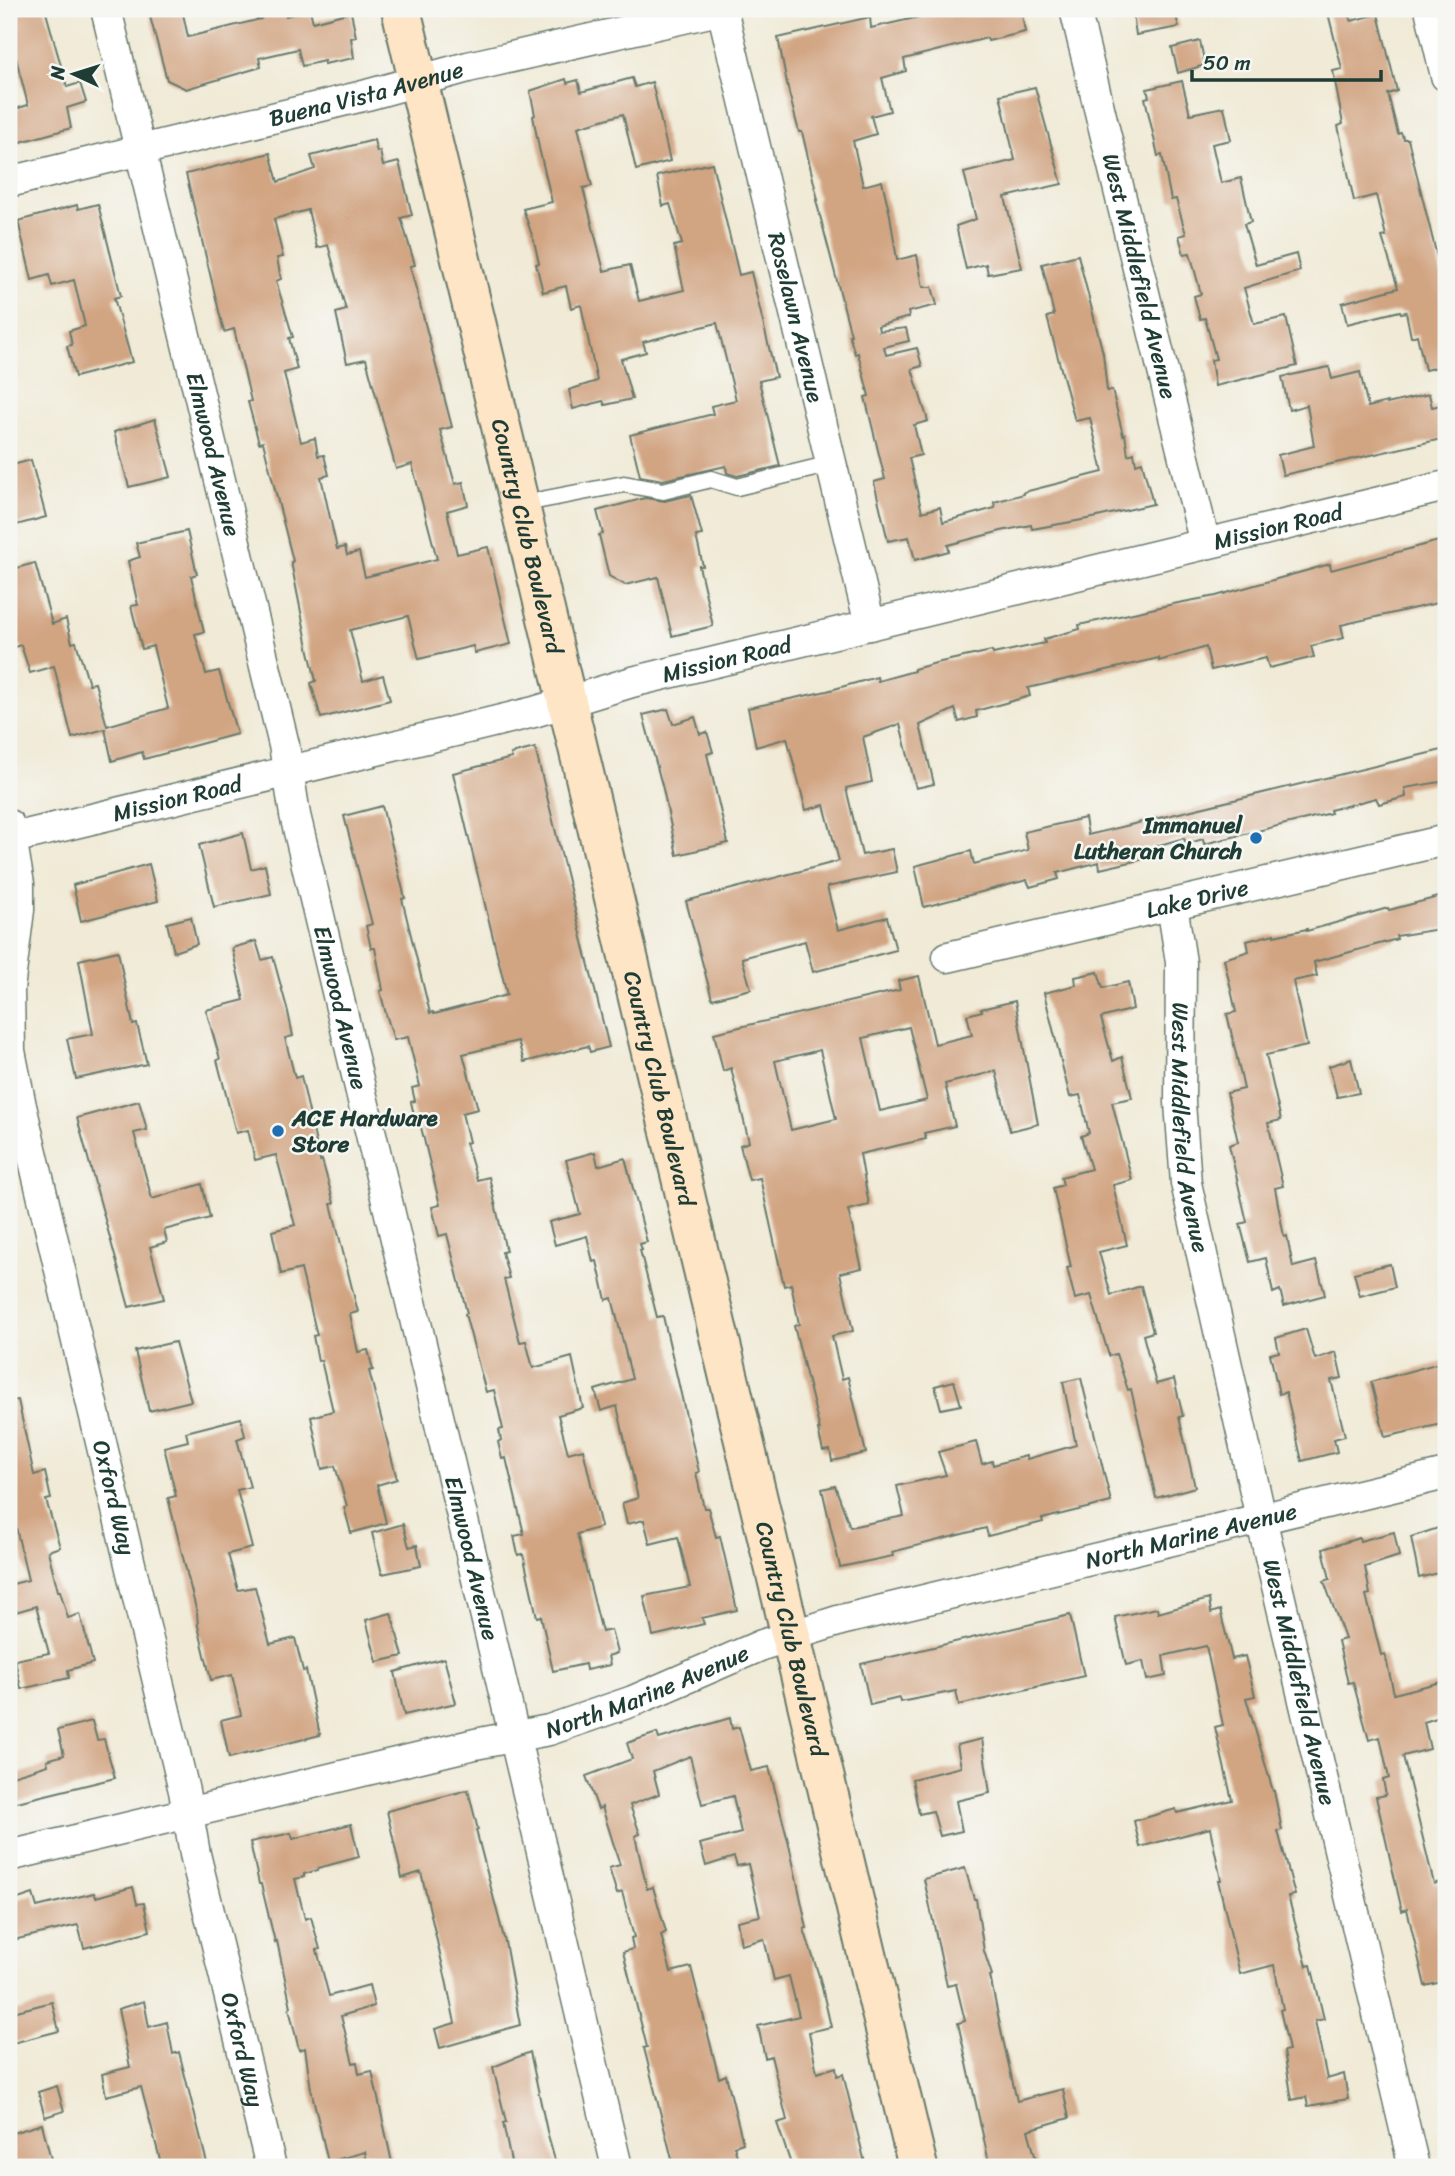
<svg xmlns="http://www.w3.org/2000/svg" width="1455" height="2176" font-family="Sriracha,sans-serif">
	<rect width="100%" height="100%" fill="#f6f6f2"/>
	<filter id="ink" filterUnits="userSpaceOnUse"><feTurbulence type="fractalNoise" baseFrequency=".0143" numOctaves="2"/><feDisplacementMap in="SourceGraphic" scale="14" xChannelSelector="R" yChannelSelector="G"/><feConvolveMatrix kernelMatrix="1 2 1 2 8 2 1 2 1" color-interpolation-filters="sRGB"/></filter>
	<filter id="wash" filterUnits="userSpaceOnUse"><feTurbulence type="fractalNoise" baseFrequency=".00686" numOctaves="4" result="noise"/><feDisplacementMap in="SourceGraphic" scale="28" xChannelSelector="R" yChannelSelector="G"/><feGaussianBlur stdDeviation="1.57" result="paint"/><feColorMatrix in="noise" values="0 0 0 0 0 0 0 0 0 0 0 0 0 0 0 0 0 1.4 0 .05"/><feComposite in="paint" operator="in"/></filter>
	<g filter="url(#wash)">
		<rect width="100%" height="100%" fill="#f0ead6"/>
		<g id="blocks">
			<!-- building -->
			<g fill="#d1a482" fill-rule="evenodd">
				<path d="M9 9H45L67 87 80 83 86 102 67 108 71 128 17 143 9 111 28 105 16 58 9 60Z"/>
				<path d="M148 9H182L188 37 261 19 258 9H285L286 16 310 10 313 22 351 12 356 37 351 38 354 58 324 64V61L302 66 298 49 259 58 261 67 186 89 167 80Z"/>
				<path d="M954 9H1021L1025 32 988 41 987 38 904 59 906 71 882 78 890 111 871 116 876 134 853 141 863 186 882 181 890 215 897 260 917 255 923 287H932L937 305 908 312 909 317 878 326 879 331 906 328 909 341 884 347 886 355 917 348 922 366 912 369 928 421 914 425 921 455 909 458 922 512 940 507 943 522 995 508 994 502 1024 494V492L1103 472 1090 418 1075 421 1047 317 1054 315 1042 264 1078 255 1103 353 1107 391 1112 390 1123 435 1125 434 1128 455 1134 453 1136 464 1142 462 1153 504 1093 518 1032 529 1031 525 1001 531 948 545 949 551 915 560 909 537 888 541 874 482 885 479 865 397 869 396 858 353 855 354 849 335H851L816 200H818L802 132H799L789 93 778 38 870 17 871 28Z"/>
				<path d="M1137 9H1174L1179 27 1136 35 1133 13 1138 12Z"/>
				<path d="M1327 9H1348L1351 21 1378 14 1397 91 1388 94 1398 134 1401 133 1404 139H1408L1446 293V365L1425 370 1417 335 1411 337 1406 312 1401 313 1400 311 1347 324 1342 303 1398 288 1382 237 1386 236 1376 195 1354 201 1338 126 1343 124 1333 71 1342 69Z"/>
				<path d="M1200 41 1205 65 1178 73 1172 48Z"/>
				<path d="M632 78 635 87 652 82 670 161 636 170 623 114 578 127 592 186 583 188 604 271 630 265 639 301 684 290 674 246 682 244 670 204 663 206 657 176 712 163 739 275 751 272 776 377 759 381 780 466 737 476 727 473 726 466 663 480 640 476 630 435 713 414 711 406 736 400 717 323 643 342 646 352 621 359 632 399 605 405 603 401 573 409 569 390 597 381 581 305 571 308 566 286 543 292 536 264 539 263 534 241 523 209 552 202 539 148 533 116 535 115 530 91 566 79 567 83 578 80 581 92Z"/>
				<path d="M1182 81 1190 114 1224 107 1231 140 1212 144 1221 183 1241 178 1251 222 1244 224 1256 265 1296 254 1300 271 1244 288 1254 324 1286 317 1297 366 1215 386 1211 360 1216 359 1205 318 1200 319 1194 296 1201 294 1190 253 1184 254 1179 236 1186 234 1176 199 1171 200 1162 155 1158 156 1145 98 1149 97 1147 89Z"/>
				<path d="M1035 87 1062 184 1005 197 1022 268 988 274 986 264 966 269 956 226 976 219 964 173 1015 160 1000 95Z"/>
				<path d="M374 140 377 152 380 151 383 166 399 162 412 215 401 218 415 265 410 266 452 427 440 430 455 484 463 482 468 505 447 511 457 554 488 547 511 644 475 653 473 646 419 659 408 616 350 630 363 681 383 675 390 700 321 718 311 683 316 681 308 647 291 562 293 561 263 442 259 443 248 402 251 401 234 329 224 332 186 174 270 153 278 182 315 169 311 156ZM308 210 317 248 328 245 346 310 336 313 347 363 366 359 396 469 412 464 437 559 365 577 359 552 347 555 345 547 337 549 321 477 329 475 324 455 318 456 315 438 301 442 284 373 297 369 289 338 293 337 276 281 281 279 277 258 283 257 274 219Z"/>
				<path d="M98 204 121 296 114 298 132 362 75 377 67 346 72 345 69 331 85 326 74 280 52 286 49 275 32 280 18 221 77 205 78 209Z"/>
				<path d="M1329 367 1332 379 1360 372 1368 407 1387 402V404L1429 394 1432 407 1446 404V438L1283 475 1278 455 1314 446 1307 405 1289 410 1282 377Z"/>
				<path d="M155 419 171 477 129 487 114 432Z"/>
				<path d="M31 460 46 517 9 527V466Z"/>
				<path d="M691 495 702 535 696 536 703 566H699L713 626 672 636 658 577 625 585 609 576 599 535 603 534 597 511 645 498 665 501Z"/>
				<path d="M187 531 197 574 191 576 204 632 195 634 206 674 219 671 237 734 144 759 142 752 112 761 105 729 72 738 54 666 30 673 21 645 14 647 9 630V570L35 563 52 624 66 619 72 643 76 642 89 684 95 683 107 726 168 708 153 646 142 649 131 606 138 605 128 561 140 557 136 543Z"/>
				<path d="M1446 539V601L1341 625 1344 638 1311 646 1314 657 1269 668 1266 658 1211 670 1206 647 1159 661V658L1028 688 1030 696 976 711 977 717 959 722 955 709 920 725 934 784 916 788 900 724 863 737 872 782 846 788 862 855 892 849 897 872 827 887 838 930 887 917 896 950 813 972 805 941 742 958 751 989 712 999 686 901 839 861 824 805 806 810 787 738 756 747 748 708 827 691 877 677 878 681 914 671V669L936 663 992 651 993 654 1045 643 1044 639 1080 629 1079 625 1178 603 1216 596 1330 564 1331 570Z"/>
				<path d="M668 709 673 724 695 717 700 734 707 732 713 752 707 754 728 843 677 855 663 789 643 715Z"/>
				<path d="M535 748 609 1047 590 1052 588 1046 524 1062 518 1041 463 1054 478 1109 462 1113 469 1142 466 1143 477 1180 489 1177 506 1251 502 1252 509 1278 504 1279 520 1342 526 1341 533 1368 572 1357 583 1408 558 1415 568 1453 583 1449 601 1527 577 1534 602 1632 611 1630 617 1653 608 1656 610 1665 586 1670 585 1664 553 1671 541 1616 537 1617 523 1554 518 1555 514 1536 524 1534 506 1458 502 1459 498 1442 501 1440 499 1430 503 1429 494 1390 486 1392 465 1314 467 1313 447 1234 439 1236 432 1207 440 1205 420 1123 416 1124 411 1102 415 1101 412 1088 420 1086 408 1037 394 1040 386 1014 380 991 383 990 375 948H371L366 926 372 924 344 816 382 806 405 898 402 899 430 1013 433 1012 434 1014 507 995 453 773 512 758 511 754Z"/>
				<path d="M1446 749V781L1405 788 1406 797 1379 804 1376 798 1330 810 1331 813 1204 844 1203 839 1186 844 1184 838 1142 850 1144 859 1100 869 1099 862 1057 873 1059 879 1030 887 1027 880 924 907 915 866 971 851 974 864 1028 850 1024 832 1085 818 1088 835Z"/>
				<path d="M243 833 251 869 265 865 271 894 214 907 199 845Z"/>
				<path d="M149 864 158 901 81 921 73 885Z"/>
				<path d="M1446 895V928L1396 936 1397 939 1314 962 1317 976 1293 981 1307 1046 1266 1055 1281 1120 1268 1123 1283 1186 1275 1188 1284 1237 1287 1236 1293 1267 1316 1261 1325 1295 1284 1306 1280 1290 1273 1293 1266 1258 1250 1262 1240 1224 1247 1222 1229 1145 1238 1142 1227 1093 1244 1089 1227 1014 1236 1012 1224 959 1249 951 1247 941 1274 934V936L1307 929V931L1388 908 1389 910Z"/>
				<path d="M191 917 197 944 174 952 167 923Z"/>
				<path d="M256 941 262 960 273 957 288 1012 293 1036 285 1038 295 1078 301 1076 320 1161 322 1160 334 1203 331 1204 358 1312 350 1314 358 1352 368 1350 373 1370 369 1371 397 1479 377 1485 386 1523 351 1533 344 1507 347 1506 335 1466 322 1469 311 1417 333 1411 321 1360 318 1361 313 1336 317 1335 301 1269 281 1274 272 1231 295 1225 276 1155 255 1160 248 1130 236 1133 217 1060 220 1059 206 1010 244 1000 232 948Z"/>
				<path d="M118 951 133 1025 137 1024 147 1064 76 1079 67 1039 93 1034 79 960Z"/>
				<path d="M1098 972 1103 988 1128 982 1133 1009 1101 1018 1113 1061 1122 1057 1132 1098 1112 1102 1132 1180 1113 1185 1127 1245 1099 1252 1111 1295 1141 1286 1153 1332 1143 1335 1156 1384 1174 1379 1183 1416 1179 1417 1195 1487 1156 1498 1131 1389 1128 1390 1116 1354 1109 1356 1091 1295 1075 1299 1067 1268 1071 1267 1053 1188 1063 1185 1061 1177 1091 1169 1081 1136 1089 1133 1080 1095 1070 1097 1044 993 1076 985 1075 977Z"/>
				<path d="M919 976 935 1044 972 1035 967 1015 982 1011 981 1009 1015 1001 1038 1124 1010 1131 996 1071 945 1084 955 1126 924 1133 926 1139 860 1154 869 1205 848 1210 862 1268 840 1273 853 1331 832 1336 842 1379 848 1377 866 1453 832 1461 830 1450 823 1451 818 1430H820L794 1326 799 1324 791 1284 784 1286 760 1178 749 1180 740 1145 749 1142 731 1068 723 1071 714 1033 900 990 898 981ZM909 1027 927 1100 880 1111 863 1038ZM820 1050 836 1119 791 1130 775 1061Z"/>
				<path d="M1351 1059 1359 1093 1337 1097 1329 1066Z"/>
				<path d="M139 1101 147 1130 134 1133 152 1199 202 1184 210 1218 164 1230 167 1242 150 1247 164 1299 129 1307 77 1118Z"/>
				<path d="M595 1152 598 1166 625 1158 647 1242 640 1244 642 1250H640L657 1317 663 1316 699 1472 696 1473 704 1508H708L716 1537 720 1536 737 1610 702 1618 704 1624 653 1636 644 1596 690 1587 678 1537 650 1544 644 1520 627 1524 622 1503 638 1498 617 1406 601 1411 595 1390 632 1379 612 1298 606 1300 597 1261 593 1262 587 1236 555 1245 549 1222 580 1214 566 1160Z"/>
				<path d="M1390 1264 1395 1287 1360 1296 1354 1273Z"/>
				<path d="M1306 1329 1315 1359 1336 1352 1342 1378 1331 1380 1345 1436 1334 1439 1337 1452 1302 1461 1286 1392 1279 1394 1270 1354 1279 1352 1276 1338Z"/>
				<path d="M175 1342 191 1401 149 1411 135 1351Z"/>
				<path d="M1446 1361V1423L1385 1437 1371 1382Z"/>
				<path d="M1081 1378 1111 1502 1042 1519 1043 1522 988 1536 986 1528 892 1552 893 1556 840 1567 822 1489 835 1486 850 1527 904 1516 897 1486 946 1475 938 1452 976 1442 982 1464 992 1461 993 1465 1026 1456 1027 1459 1076 1445 1063 1382Z"/>
				<path d="M954 1381 961 1405 941 1409 935 1386Z"/>
				<path d="M18 1400 34 1475 45 1472 51 1499 46 1500 60 1547 48 1551 58 1591H60L68 1618 80 1614 93 1663 68 1670 69 1678 21 1689 15 1660 49 1653 36 1606 9 1614V1585L28 1580 12 1510 9 1511V1401Z"/>
				<path d="M241 1418 245 1436 237 1439 250 1487 237 1490 252 1548 228 1554 238 1590 255 1587 270 1644 295 1638 303 1671 306 1670 320 1735 229 1758 221 1720 241 1715 232 1675 211 1680 198 1626 197 1613 168 1498 176 1496 164 1447 188 1441 186 1432Z"/>
				<path d="M403 1524 409 1547 417 1545 421 1566 382 1574 372 1533Z"/>
				<path d="M1444 1526 1446 1540V1571L1419 1578 1411 1537Z"/>
				<path d="M1394 1532 1399 1556 1365 1567 1370 1594 1366 1595 1381 1655 1385 1654 1394 1694 1441 1682 1446 1704V1715L1424 1722 1430 1749 1403 1756 1434 1884 1439 1882 1446 1912V1981L1425 1986 1407 1909 1402 1911 1376 1797 1386 1795 1383 1780 1389 1778 1380 1737 1369 1740 1353 1682 1348 1683 1338 1641 1345 1639 1324 1581 1330 1579 1323 1549 1359 1538 1360 1541Z"/>
				<path d="M1209 1599 1211 1613 1220 1610 1232 1659 1245 1656 1255 1696 1246 1698 1273 1791H1274L1282 1830 1278 1831 1295 1895 1288 1896 1307 1966 1311 1965 1324 2019 1315 2021 1327 2079 1344 2074 1348 2099 1308 2106 1306 2097 1292 2100 1284 2051 1289 2050 1280 2010 1283 2009 1274 1965 1240 1974 1218 1880H1221L1210 1828 1140 1847 1134 1821 1176 1809 1177 1813 1232 1800 1215 1727 1223 1725 1206 1646 1163 1656 1166 1676 1147 1680 1143 1661 1126 1665 1115 1617 1157 1608 1158 1613Z"/>
				<path d="M391 1613 403 1656 377 1662 366 1620Z"/>
				<path d="M1070 1615 1084 1676 959 1705 956 1691 900 1702 899 1698 870 1705 861 1664Z"/>
				<path d="M444 1658 456 1703 404 1715 395 1672Z"/>
				<path d="M730 1718 732 1729 739 1727 751 1771 769 1767 790 1849 807 1928 804 1929 820 1979 831 2027 809 2032 817 2073 836 2067 837 2076 843 2074 866 2167H792L777 2123 787 2120 771 2056 765 2058 758 2026 799 2016 789 1976 774 1980 764 1939 741 1945 737 1921 760 1916 748 1864 737 1866 734 1857 706 1866 700 1844 741 1833 733 1796 702 1804 690 1756 653 1771 659 1794 630 1805 640 1834 635 1836 647 1889 653 1887 666 1932 661 1935 671 1972 691 1967 719 2078 726 2075 743 2143 734 2146 737 2156 715 2163 716 2167H674L644 2048 647 2047 623 1952 633 1949 631 1938 634 1937 622 1892 617 1894 609 1868 620 1865 602 1807 598 1809 586 1776 632 1759 627 1743 657 1733 659 1739Z"/>
				<path d="M92 1721 97 1740 104 1739 115 1778 9 1804V1777L48 1765 47 1760 64 1755 58 1730Z"/>
				<path d="M982 1739 990 1793 956 1801 962 1831 940 1836 933 1811 919 1814 912 1779 961 1767 957 1745Z"/>
				<path d="M468 1790 478 1830H476L505 1942 520 2025 440 2048 435 2029 455 2023 446 1980 421 1872 402 1878 387 1811Z"/>
				<path d="M351 1824 359 1857 318 1868V1870L304 1874V1877L295 1879 305 1919 311 1917 320 1949 317 1950 329 1996 369 1985 374 2006 341 2016 353 2063 357 2062 359 2074 372 2071 393 2167H368L365 2152 328 2162 311 2089 305 2048 299 2050 289 2008 291 2007 277 1941 275 1942 261 1884H259L250 1842 291 1833 293 1839Z"/>
				<path d="M965 1868 974 1899H976L984 1951 992 1975 990 1976 1002 2035 1017 2101 1063 2089 1069 2118 1028 2130 1038 2167H990L958 2023 965 2021 956 1984 947 1986 924 1879Z"/>
				<path d="M133 1887 137 1904 144 1903 150 1931 84 1948 78 1925 9 1941V1902L33 1894 37 1907 94 1893 96 1897Z"/>
				<path d="M144 2001 149 2027 167 2022 173 2054 179 2052 208 2167H162L141 2087 106 2096 102 2074 130 2067 118 2009Z"/>
				<path d="M52 2002 59 2031 9 2044V2013Z"/>
				<path d="M530 2052 548 2136 557 2167H512L503 2123 506 2122 493 2067Z"/>
				<path d="M57 2086 64 2111 45 2117 38 2092Z"/>
				<path d="M42 2124 53 2167H9V2134Z"/>
			</g>
		</g>
	</g>
	<g filter="url(#ink)">
		<use href="#blocks" fill-opacity="0" stroke="#687a6d" stroke-width="2"/>
		<g fill="none" stroke-linecap="round" stroke-linejoin="round">
			<defs>
				<path id="lane" d="M520 504 624 484 663 491 711 479 737 487 831 464"/>
				<g id="street">
					<path id="s1" d="M106 9 284 745 295 815 617 2167"/>
					<path id="s2" d="M722 9 870 625"/>
					<path id="s3" d="M1075 9 1205 544"/>
					<path d="M1430 9 1446 76"/>
					<path id="s4" d="M9 182 367 95 468 67 723 9"/>
					<path id="s5" d="M9 825 19 884V910L9 989 10 1051 21 1106 184 1791 195 1854 271 2167"/>
					<path id="s6" d="M9 839 534 712 632 682 1446 486"/>
					<path id="s7" d="M1172 905 1181 962 1180 1103 1186 1183 1261 1518 1414 2167"/>
					<path id="s8" d="M948 957 1446 840"/>
					<path id="s9" d="M9 1856 475 1744 549 1730 633 1701 762 1645 841 1620 1446 1474"/>
				</g>
				<g id="secondary">
					<path id="s10" d="M401 9 918 2167"/>
				</g>
			</defs>
			<!-- lane casing -->
			<use href="#lane" stroke="#687a6d" stroke-width="19"/>
			<!-- street casing -->
			<use href="#street" stroke="#687a6d" stroke-width="33"/>
			<!-- secondary casing -->
			<use href="#secondary" stroke="#687a6d" stroke-width="42"/>
			<!-- lane -->
			<use href="#lane" stroke="#fff" stroke-width="16"/>
			<!-- street -->
			<use href="#street" stroke="#fff" stroke-width="30"/>
			<!-- secondary -->
			<use href="#secondary" stroke="#fde5c5" stroke-width="38"/>
		</g>
	</g>
	<!-- markers -->
	<g fill="#1f6fb2" stroke="#f6f6f2" stroke-width="2.5">
		<circle cx="1256" cy="838" r="7"/>
		<circle cx="278" cy="1131" r="7"/>
	</g>
	<g text-anchor="middle" dominant-baseline="central" stroke-width="5" stroke-linejoin="round" paint-order="stroke">
		<!-- street labels -->
		<g font-size="23" fill="#1f3d34" stroke="#f6f6f2">
			<text stroke="none"><textPath href="#s4" startOffset="368">Buena Vista Avenue</textPath></text>
			<text stroke="none"><textPath href="#s3" startOffset="275">West Middlefield Avenue</textPath></text>
			<text stroke="none"><textPath href="#s2" startOffset="317">Roselawn Avenue</textPath></text>
			<text stroke="none"><textPath href="#s1" startOffset="458">Elmwood Avenue</textPath></text>
			<text stroke="none"><textPath href="#s6" startOffset="1307">Mission Road</textPath></text>
			<text stroke="none"><textPath href="#s10" startOffset="542">Country Club Boulevard</textPath></text>
			<text stroke="none"><textPath href="#s6" startOffset="740">Mission Road</textPath></text>
			<text stroke="none"><textPath href="#s6" startOffset="173">Mission Road</textPath></text>
			<text stroke="none"><textPath href="#s8" startOffset="256">Lake Drive</textPath></text>
			<text stroke="none"><textPath href="#s1" startOffset="1026">Elmwood Avenue</textPath></text>
			<text stroke="none"><textPath href="#s10" startOffset="1110">Country Club Boulevard</textPath></text>
			<text stroke="none"><textPath href="#s7" startOffset="224">West Middlefield Avenue</textPath></text>
			<text stroke="none"><textPath href="#s5" startOffset="686">Oxford Way</textPath></text>
			<text stroke="none"><textPath href="#s9" startOffset="1227">North Marine Avenue</textPath></text>
			<text stroke="none"><textPath href="#s1" startOffset="1592">Elmwood Avenue</textPath></text>
			<text stroke="none"><textPath href="#s10" startOffset="1676">Country Club Boulevard</textPath></text>
			<text stroke="none"><textPath href="#s7" startOffset="791">West Middlefield Avenue</textPath></text>
			<text stroke="none"><textPath href="#s9" startOffset="660">North Marine Avenue</textPath></text>
			<text stroke="none"><textPath href="#s5" startOffset="1253">Oxford Way</textPath></text>
		</g>
		<!-- poi labels -->
		<g font-size="23" font-weight="bold" fill="#1f3d34" stroke="#f6f6f2" text-anchor="end">
			<text x="1242" y="825">Immanuel<tspan x="1242" dy="26">Lutheran Church</tspan></text>
			<text x="292" y="1118" text-anchor="start">ACE Hardware<tspan x="292" dy="26">Store</tspan></text>
		</g>
	</g>
	<!-- margin -->
	<rect width="1455" height="2176" fill="none" stroke="#f6f6f2" stroke-width="35"/>
	<!-- north arrow -->
	<g transform="translate(74 74) rotate(274)" stroke="#f6f6f2" stroke-width="5" paint-order="stroke">
	<path d="M0-5L12 26L0 18L-12 26Z" fill="#1f3d34"/>
	<text y="-10" font-size="19" font-weight="bold" text-anchor="middle" fill="#1f3d34">N</text>
	</g>
	<!-- scale -->
	<path d="M1192 70v10h189v-10" fill="none" stroke="#1f3d34" stroke-width="3.5"/>
	<text x="1203" y="70" font-size="21" fill="#1f3d34" stroke="#f6f6f2" stroke-width="5" paint-order="stroke">50 m</text>
</svg>
